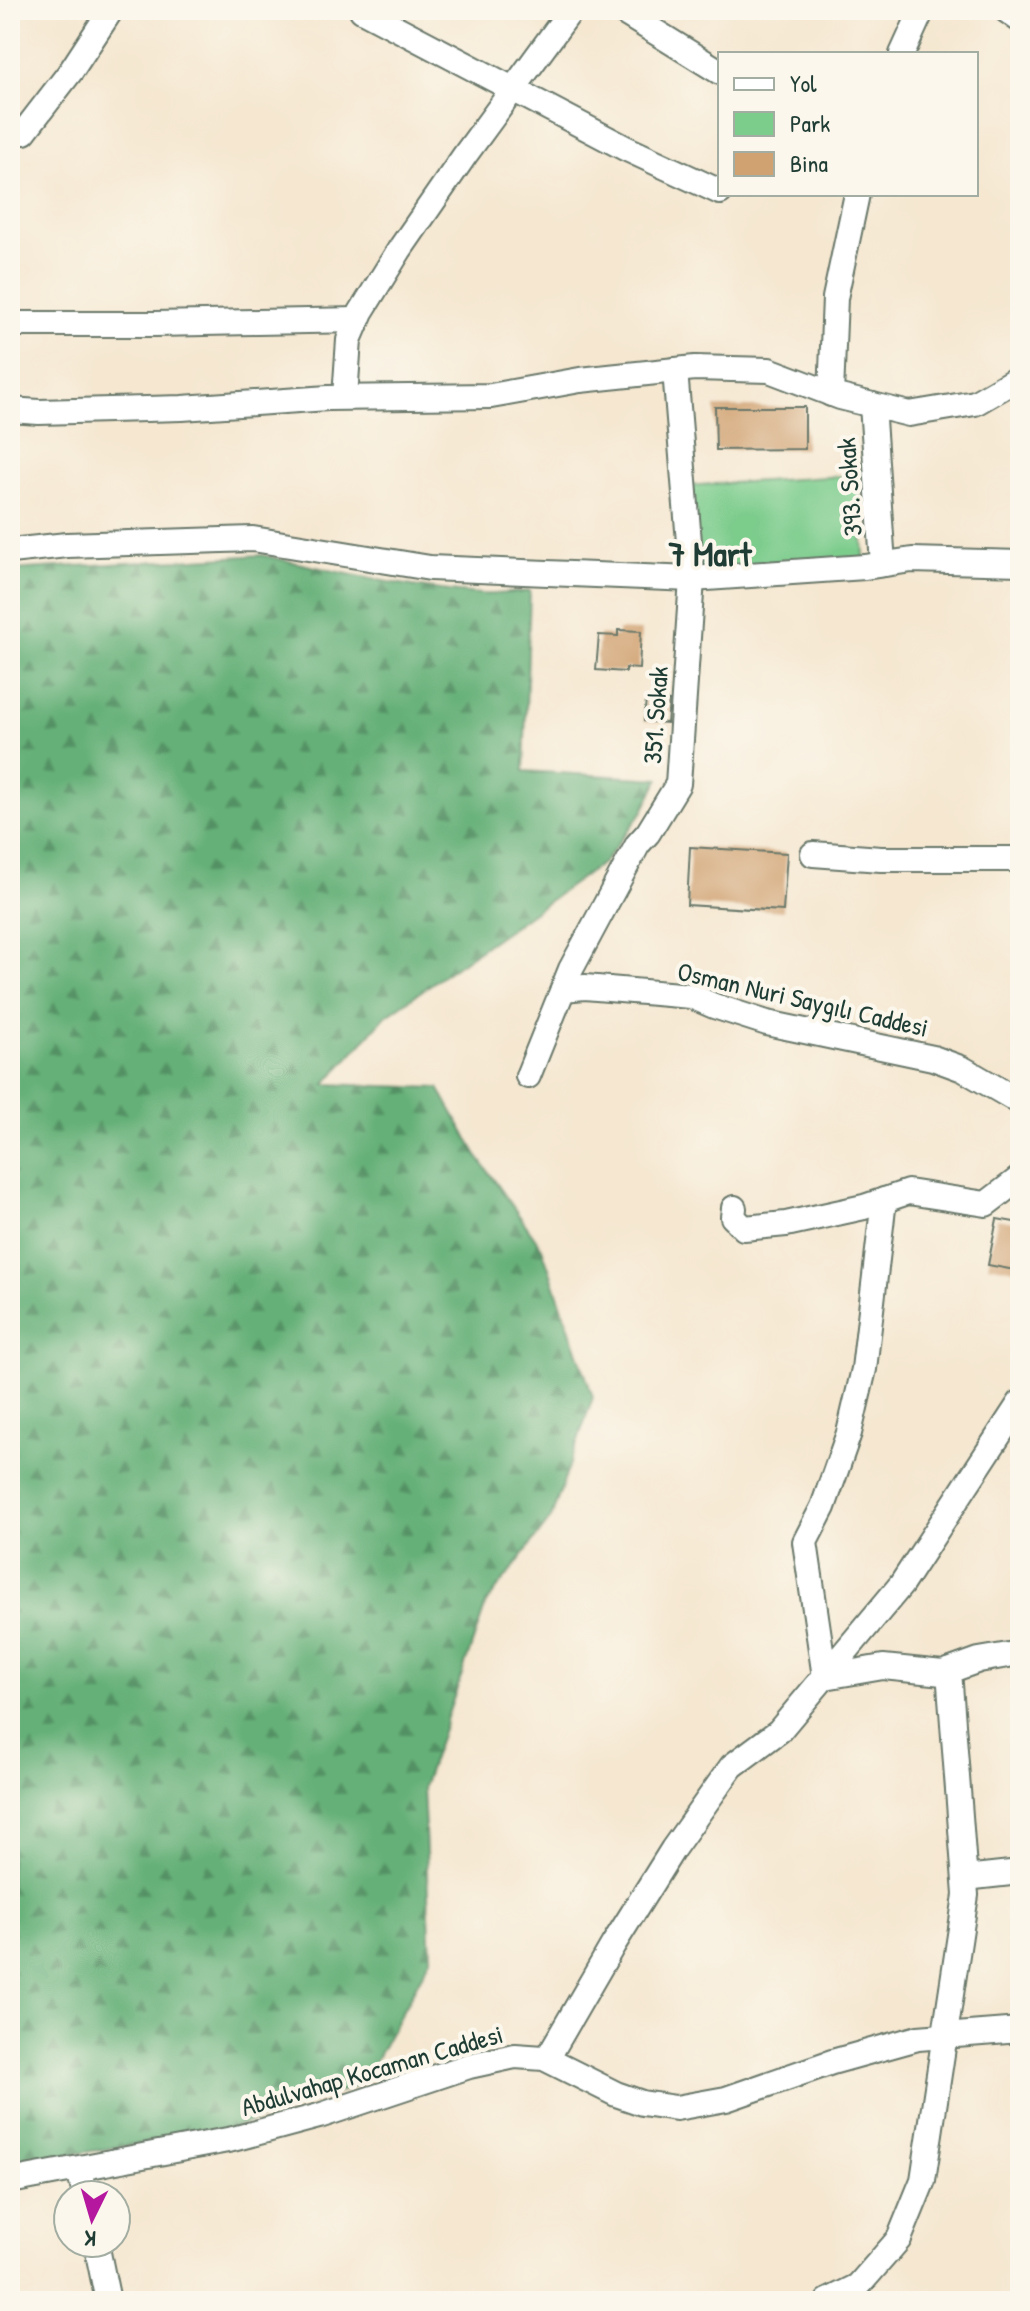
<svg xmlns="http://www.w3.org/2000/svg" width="1030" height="2311" font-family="'Patrick Hand',sans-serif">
	<defs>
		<pattern id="forest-firs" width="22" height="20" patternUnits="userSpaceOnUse" patternTransform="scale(2)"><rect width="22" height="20" fill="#65b078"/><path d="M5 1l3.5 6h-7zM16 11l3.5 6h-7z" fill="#539063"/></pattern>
	</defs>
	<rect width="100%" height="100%" fill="#fbf7ec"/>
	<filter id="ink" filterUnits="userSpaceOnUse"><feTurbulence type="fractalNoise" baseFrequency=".0125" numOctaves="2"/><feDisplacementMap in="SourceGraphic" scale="16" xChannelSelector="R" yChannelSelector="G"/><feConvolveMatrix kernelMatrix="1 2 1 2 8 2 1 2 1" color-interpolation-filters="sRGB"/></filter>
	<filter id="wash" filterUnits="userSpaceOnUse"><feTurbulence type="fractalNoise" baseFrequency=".006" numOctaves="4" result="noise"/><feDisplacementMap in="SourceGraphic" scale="32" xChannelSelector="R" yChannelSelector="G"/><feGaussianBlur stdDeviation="1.8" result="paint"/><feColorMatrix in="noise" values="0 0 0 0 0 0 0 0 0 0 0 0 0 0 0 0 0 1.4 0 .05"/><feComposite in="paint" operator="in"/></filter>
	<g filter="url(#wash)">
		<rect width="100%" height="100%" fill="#f5e7d0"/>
		<!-- forest -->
		<path fill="url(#forest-firs)" stroke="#427656" stroke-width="2" d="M262 555C334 571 407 589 481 594 497 595 514 592 530 591L524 771 659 779 643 811 604 862 386 1016 325 1084 439 1088 478 1157 542 1248 593 1397 551 1518 486 1604 423 1787 431 1958 363 2084 228 2129 56 2157H10V570Z"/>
		<!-- park -->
		<path fill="#7ccc8c" stroke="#4e8460" stroke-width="2" d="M858 475 865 567 692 579 685 486Z"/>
		<g id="blocks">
			<!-- building -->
			<g fill="#d0a171">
				<path d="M715 407H805V449L716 450Z"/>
				<path d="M618 630 641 631 639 669 626 668V672L596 670 599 635 618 636Z"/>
				<path d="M646 699 669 701 667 723 644 721Z"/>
				<path d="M690 847 787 853 783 911 687 905Z"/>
				<path d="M997 1219 1020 1223V1271L988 1265Z"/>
			</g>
		</g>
	</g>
	<g filter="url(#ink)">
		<use href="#blocks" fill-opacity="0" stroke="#6a786b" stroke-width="2"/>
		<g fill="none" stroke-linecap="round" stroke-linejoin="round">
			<defs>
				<g id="minor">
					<path d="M362 10 625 148 720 192"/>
					<path d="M620 10 720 72"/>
					<path d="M1006 10 1020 20"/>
					<path d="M902 54 922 10"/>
					<path d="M24 132 71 71 111 10"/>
					<path d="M10 324H155L358 320"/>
					<path d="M831 394 835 298 857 194"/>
					<path d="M345 397 349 340 361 312 400 249 465 155 571 10"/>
					<path d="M872 405 883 564"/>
					<path d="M10 410 39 412 182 408 328 398 491 396 580 380 695 368 769 370 840 397 909 414 975 403 1020 377"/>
					<path d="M10 551 67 545 253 539 430 568 692 579 865 567 912 560 1020 563"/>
					<path d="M813 854 881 859H1020"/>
					<path d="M563 989 585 987 691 996 714 1006 767 1023 933 1058 963 1069 1020 1102"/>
					<path d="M528 1076 571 969 638 844 648 833 678 784 692 579 675 370"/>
					<path d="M884 1200 864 1369 849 1433 823 1507 805 1542 825 1677 883 1667 943 1673 979 1660 1020 1653"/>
					<path d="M734 1208 733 1217 744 1228 786 1224 864 1207 908 1192 986 1204 1020 1178"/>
					<path d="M965 1878 1020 1872"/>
					<path d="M547 2059 613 1945 673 1849 732 1766 779 1731 901 1585 1020 1403"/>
					<path d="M79 2169 85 2195"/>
					<path d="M10 2181 233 2139 319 2116 469 2066 515 2056 544 2058 616 2094 642 2103 676 2108 726 2099 832 2062 918 2038 1020 2030"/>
					<path d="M96 2243 108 2301"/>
					<path d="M828 2301 858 2286 899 2239 923 2180 966 1895 949 1671"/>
				</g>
			</defs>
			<!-- minor casing -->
			<use href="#minor" stroke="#6a786b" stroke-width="28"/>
			<!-- minor -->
			<use href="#minor" stroke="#fff" stroke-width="24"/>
		</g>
	</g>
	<g text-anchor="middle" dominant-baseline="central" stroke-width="8" stroke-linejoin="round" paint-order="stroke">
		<!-- street labels -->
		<g font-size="26" fill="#1f3d34" stroke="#fbf7ec">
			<text transform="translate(849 487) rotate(-94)">393. Sokak</text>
			<text transform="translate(655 715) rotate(-86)">351. Sokak</text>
			<text transform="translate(803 999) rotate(13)">Osman Nuri Saygılı Caddesi</text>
			<text transform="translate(372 2070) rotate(-16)">Abdulvahap Kocaman Caddesi</text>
		</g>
		<!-- district labels -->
		<g font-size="34" font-weight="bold" fill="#1f3d34" stroke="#fbf7ec">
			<text x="710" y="554">7 Mart</text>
		</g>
	</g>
	<!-- margin -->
	<rect width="1030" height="2311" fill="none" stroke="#fbf7ec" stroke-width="40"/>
	<!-- legend -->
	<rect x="718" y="52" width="260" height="144" fill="#fbf7ec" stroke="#a3ada2" stroke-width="2"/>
	<rect x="734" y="78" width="40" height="12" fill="#ffffff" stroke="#a3ada2" stroke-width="2"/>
	<text x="790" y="92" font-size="24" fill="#1f3d34">Yol</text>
	<rect x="734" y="112" width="40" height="24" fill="#7ccc8c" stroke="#a3ada2" stroke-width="2"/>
	<text x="790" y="132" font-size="24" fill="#1f3d34">Park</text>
	<rect x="734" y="152" width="40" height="24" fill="#d0a171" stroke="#a3ada2" stroke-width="2"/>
	<text x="790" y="172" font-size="24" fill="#1f3d34">Bina</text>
	<!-- north arrow -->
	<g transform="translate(92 2219) rotate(185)"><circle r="38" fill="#fbf7ec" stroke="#a3ada2" stroke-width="2"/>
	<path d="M0-6L14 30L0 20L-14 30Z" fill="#b5179e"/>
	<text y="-12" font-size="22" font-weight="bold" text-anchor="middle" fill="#1f3d34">K</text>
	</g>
</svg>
